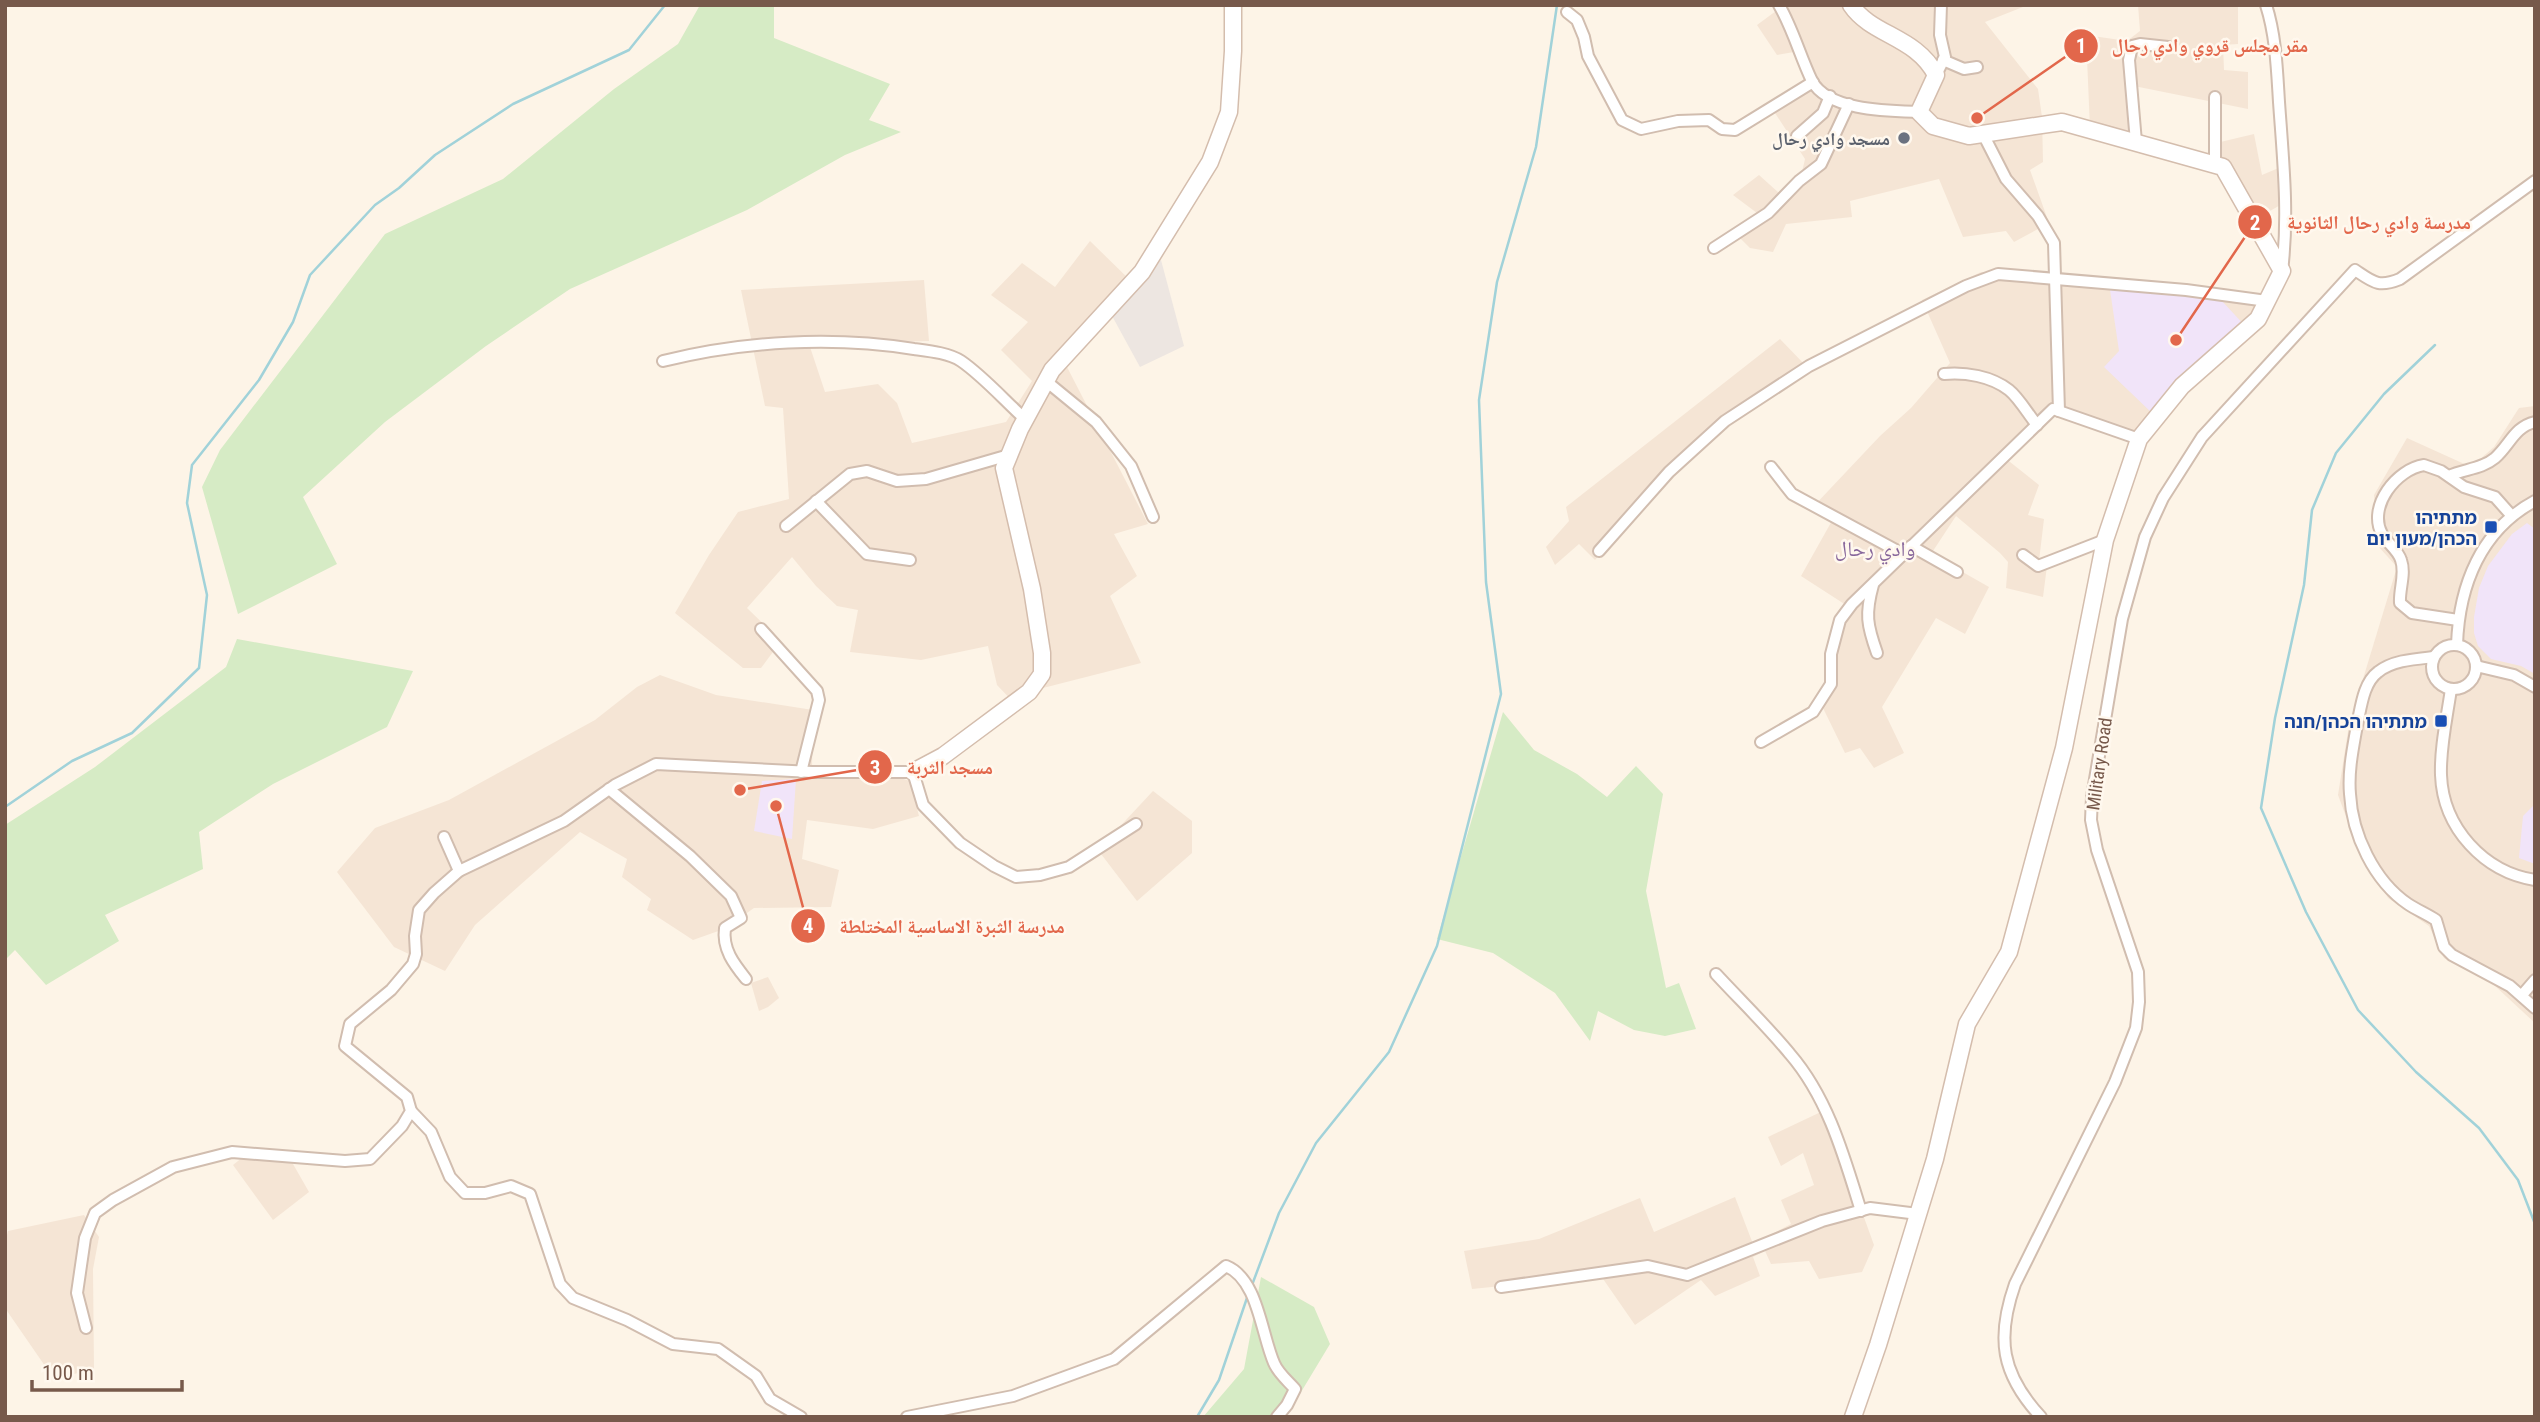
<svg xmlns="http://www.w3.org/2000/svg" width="2540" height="1422" font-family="'Roboto Condensed','Noto Naskh Arabic','Noto Sans Hebrew',sans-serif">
	<rect width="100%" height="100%" fill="#fdf4e7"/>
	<!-- residential -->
	<g fill="#f5e5d5">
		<path d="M1774 5H2028L1985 22 2038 89 2042 117 2043 162 2030 170 2049 223 2014 242 2006 231 1963 237 1939 179 1850 201 1852 217 1786 224 1773 252 1750 248 1737 235 1757 213 1733 195 1759 175 1779 193 1802 172 1805 159 1775 113 1807 87 1794 52 1777 55 1757 25 1776 11Z"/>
		<path d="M2138 5H2260L2238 6V44L2223 45 2224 70 2248 72V109L2134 86 2128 136 2090 128 2086 35 2127 41 2140 31Z"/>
		<path d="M2254 134 2262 175 2281 167 2282 204 2246 225 2212 165V144Z"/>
		<path d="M1090 241 1135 285 1067 367 1148 524 1114 534 1137 576 1110 596 1141 663 1039 689 1019 708 997 685 988 646 921 660 850 652 858 610 837 606 816 586 792 557 747 608 781 641 761 668H743L675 613 709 555 738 512 789 499 783 408 765 406 741 290 924 280 929 341 809 344 825 392 878 384 897 403 912 443 1006 422 1032 381 1001 350 1028 322 991 295 1022 263 1055 287Z"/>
		<path d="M1981 272 2064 276 2268 308 2128 442 2049 411 2005 458 2039 485 2028 515 2044 519 2039 561 2047 566 2043 597 2006 588 2008 562 2000 553 1956 516 1931 554 1989 587 1965 634 1936 618 1882 707 1904 753 1874 768 1860 748 1845 753 1823 708 1833 627 1849 607 1801 576 1833 519 1812 508 1880 436 1911 408 1950 363 1922 300Z"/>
		<path d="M1780 339 1807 367 1728 422 1655 488 1595 560 1579 544 1555 565 1546 547 1569 521 1566 507Z"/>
		<path d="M2535 406V1023L2494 985 2444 958 2429 926 2388 898 2354 838 2338 795 2349 725 2397 567 2378 546 2374 495 2407 438 2471 467 2494 447 2519 408Z"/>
		<path d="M660 675 716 695 813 710 812 768 880 772 910 781 919 816 873 829 807 820 802 859 839 870 831 907 754 908 724 929 693 940 647 910 651 899 622 877 627 859 580 832 475 925 445 971 394 947 337 872 375 828 449 800 595 720 637 687Z"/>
		<path d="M1153 791 1192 821V853L1137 901 1098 850Z"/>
		<path d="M768 977 779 998 768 1007 759 1011 751 983Z"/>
		<path d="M1825 1110 1874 1245 1862 1272 1819 1279 1809 1261 1771 1264 1765 1251 1753 1257 1760 1276 1715 1296 1701 1280 1635 1325 1601 1276 1472 1289 1464 1251 1539 1239 1640 1198 1654 1232 1735 1197 1753 1244 1791 1224 1781 1200 1814 1185 1803 1153 1781 1166 1768 1137Z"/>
		<path d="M253 1149 289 1157 309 1192 273 1220 233 1165Z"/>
		<path d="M84 1215 99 1237 93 1269 94 1369 54 1379 5 1308V1243L8 1231Z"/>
	</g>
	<!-- industrial -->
	<path fill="#ede6e1" d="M1161 260 1184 346 1140 367 1111 314 1135 285Z"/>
	<!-- education -->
	<g fill="#f1e4f9">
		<path d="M2109 283 2222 301 2247 328 2154 415 2104 367 2119 351Z"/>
		<path d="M2527 523 2535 529V674L2521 666 2491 659 2478 646 2474 633V617L2479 588 2488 566 2512 534Z"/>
		<path d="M796 779 792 839 754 831 762 781Z"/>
		<path d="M2535 804V864L2519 858 2523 816Z"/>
	</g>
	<!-- green -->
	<g fill="#d6ebc5">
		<path d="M700 5H774V38L890 84 869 120 901 132 845 155 747 210 570 289 486 346 385 422 303 497 337 564 238 614 202 487 220 450 385 234 503 179 614 89 678 44Z"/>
		<path d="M237 639 413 671 387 727 273 784 199 832 203 869 105 915 119 941 46 985 15 950 5 960V825L95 767 226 667Z"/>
		<path d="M1503 712 1534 750 1577 774 1607 797 1636 766 1663 794 1646 891 1666 988 1679 983 1696 1029 1665 1036 1634 1030 1598 1011 1590 1041 1555 993 1493 953 1437 939Z"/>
		<path d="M1261 1277 1314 1307 1330 1344 1286 1417H1203L1244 1369Z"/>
	</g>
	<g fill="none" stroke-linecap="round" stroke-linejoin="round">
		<!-- stream -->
		<g stroke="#a1d2d9" stroke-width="2.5">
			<path d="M2435 345 2384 394 2336 453 2312 510 2304 585 2275 718 2261 808 2306 912 2358 1010 2416 1072 2479 1128 2518 1180 2535 1224"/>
			<path d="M5 807 72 761 132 733 199 668 207 595 187 503 192 465 259 380 293 322 310 275 375 205 399 188 435 155 513 104 629 50 665 5"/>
			<path d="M1252 1285 1279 1213 1316 1143 1389 1052 1437 946 1501 694 1486 582 1479 400 1497 282 1536 147 1557 5"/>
			<path d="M1197 1417 1219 1380 1248 1295"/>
		</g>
		<defs>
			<g id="street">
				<path d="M1779 5C1793 29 1800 56 1812 81 1828 111 1889 111 1919 112"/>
				<path d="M2266 5C2276 36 2277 70 2279 102 2283 159 2289 215 2282 271"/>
				<path d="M1567 12 1577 20 1584 37 1588 56 1622 120 1641 129 1678 121 1709 120 1722 129 1735 130 1813 82"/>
				<path d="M1943 60 1964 69 1977 67"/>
				<path d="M1936 75 1945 57 1940 35 1941 5"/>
				<path d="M2215 97V164"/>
				<path d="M1983 134 2006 179 2038 216 2054 243 2059 411"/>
				<path d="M1797 136 1823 113 1830 96"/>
				<path d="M2136 142 2129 60 2132 46 2140 44 2168 47"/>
				<path d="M1714 248 1768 213 1799 181 1821 164 1849 104"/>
				<path d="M663 361C744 341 832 336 914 349 929 351 949 353 961 361 983 376 1005 401 1025 419"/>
				<path d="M1944 374C1965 372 1991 376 2009 390 2019 398 2028 414 2037 425"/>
				<path d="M1046 381 1096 422 1131 466 1153 517"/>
				<path d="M1771 467 1792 494 1903 554"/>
				<path d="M2449 476C2464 469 2482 469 2495 458 2510 445 2514 427 2535 422"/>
				<path d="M816 501 867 554 910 560"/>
				<path d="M786 526 850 474 867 471 897 481 926 479 1009 455"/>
				<path d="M1911 546 1957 572"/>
				<path d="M1599 551 1669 472 1725 421 1809 366 1966 286 1998 274 2186 290 2267 301"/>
				<path d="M2023 555 2038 566 2105 540"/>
				<path d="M1873 585C1865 614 1867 625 1877 653"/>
				<path d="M2458 620 2412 613 2400 603C2399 589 2406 574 2401 560 2398 550 2387 543 2382 534 2367 506 2397 469 2424 465L2441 471 2464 487 2495 497 2511 515"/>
				<path d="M761 629 817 691 819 700 801 772"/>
				<circle cx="2454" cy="667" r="22"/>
				<path d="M2457 645C2459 585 2481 530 2535 501"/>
				<path d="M2434 657C2416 659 2393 660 2378 672 2363 683 2361 708 2357 725 2353 748 2348 771 2350 794 2352 834 2374 881 2408 904 2417 910 2427 914 2436 920L2444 947 2452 955 2510 986 2535 1008"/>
				<path d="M2476 666 2514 675 2535 687"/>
				<path d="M2451 689C2447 717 2440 747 2441 775 2443 828 2484 872 2535 880"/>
				<path d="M1761 742 1813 712 1831 684V654L1840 620 1852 604 2053 409 2139 439"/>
				<path d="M609 789 690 856 731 896 741 918 725 928C722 949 734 964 746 979"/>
				<path d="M444 837 459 871"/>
				<path d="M1716 974C1741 1001 1767 1026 1790 1054 1828 1098 1844 1156 1861 1211"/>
				<path d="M2522 995 2535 980"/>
				<path d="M411 1111 431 1132 450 1177 465 1193H485L511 1186 530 1194 560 1284 573 1298 627 1320 673 1344 718 1349 756 1376 770 1399 801 1417"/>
				<path d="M1501 1287 1648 1266 1687 1275 1822 1221 1870 1208 1918 1214"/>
				<path d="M86 1328 77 1293 85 1238 95 1213 113 1200 173 1167 232 1152 345 1161 370 1159 402 1126 411 1111 407 1097 345 1046 350 1024 391 990 413 964 416 954 415 936 419 910 434 893 459 871 564 821 615 785 656 764 812 772H913L923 805 960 843 994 866 1016 877 1040 875 1069 867 1136 824"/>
				<path d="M907 1417 1013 1396 1114 1359 1226 1266C1258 1279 1261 1333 1274 1363 1278 1373 1288 1381 1295 1389L1287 1405 1277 1417"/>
				<path d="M2041 1417C2001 1374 1996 1338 2015 1284L2115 1082 2136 1028 2139 1002 2138 972 2097 850 2091 820 2092 797 2122 619 2145 537 2163 498 2202 437 2355 270C2373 282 2378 288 2400 279L2535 181"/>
			</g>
			<g id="secondary">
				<path d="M1851 5C1872 36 1916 36 1936 75L1919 112 1933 126 1969 136 2062 122 2223 167 2282 271 2258 319 2182 386 2139 439 2105 540 2064 748 2009 952 1967 1024 1935 1159 1878 1345 1853 1417"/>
				<path d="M913 772 943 756 1029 692 1042 674V653L1032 589 1004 468 1020 429 1052 370 1142 272 1210 162 1229 112 1233 51V5"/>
			</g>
		</defs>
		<!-- street casing -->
		<use href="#street" stroke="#d1bdaf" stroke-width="14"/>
		<!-- secondary casing -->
		<use href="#secondary" stroke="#d4bdad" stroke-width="19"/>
		<!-- street -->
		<use href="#street" stroke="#fff" stroke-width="10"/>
		<!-- secondary -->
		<use href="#secondary" stroke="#fff" stroke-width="16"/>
	</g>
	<!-- markers -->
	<circle fill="#6b7280" stroke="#fff8ee" stroke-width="2.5" cx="1904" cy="138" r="7"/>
	<g fill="#1a4fb4" stroke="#fff8ee" stroke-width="2.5">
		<rect x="2484" y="520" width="14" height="14" rx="3.5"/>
		<rect x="2434" y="714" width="14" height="14" rx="3.5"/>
	</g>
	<g text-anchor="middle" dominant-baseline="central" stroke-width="5" stroke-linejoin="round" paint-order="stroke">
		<!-- worship labels -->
		<g font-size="18" font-weight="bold" fill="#5b616d" stroke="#fff8ee" text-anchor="end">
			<text x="1890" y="138">مسجد وادي رحال</text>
		</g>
		<!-- transit labels -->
		<g font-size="18" font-weight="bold" fill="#164399" stroke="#fff8ee" text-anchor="end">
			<text x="2477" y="517">מתתיהו<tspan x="2477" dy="21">הכהן/מעון יום</tspan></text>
			<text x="2427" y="721">מתתיהו הכהן/חנה</text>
		</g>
		<!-- street labels -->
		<g font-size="18" fill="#77594b" stroke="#fff8ee">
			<text transform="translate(2099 764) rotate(-82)">Military Road</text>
		</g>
		<!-- quarter labels -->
		<g font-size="21" fill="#87669b" stroke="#fff8ee">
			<text x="1875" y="549">وادي رحال</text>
		</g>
	</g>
	<!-- callouts -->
	<path fill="none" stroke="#e2674b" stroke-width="2.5" d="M1977 118L2081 46M2176 340L2255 222M740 790L875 767M776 806L808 926"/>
	<g fill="#e2674b" stroke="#fff8ee" stroke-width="2.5">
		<circle cx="1977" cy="118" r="7"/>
		<circle cx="2176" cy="340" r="7"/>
		<circle cx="740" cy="790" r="7"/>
		<circle cx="776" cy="806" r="7"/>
		<circle cx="2081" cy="46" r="18"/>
		<circle cx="2255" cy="222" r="18"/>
		<circle cx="875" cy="767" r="18"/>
		<circle cx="808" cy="926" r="18"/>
	</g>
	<g font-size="21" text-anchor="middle" font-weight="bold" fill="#fff">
		<text x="2081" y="53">1</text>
		<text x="2255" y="230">2</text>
		<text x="875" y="775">3</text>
		<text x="808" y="933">4</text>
	</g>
	<g font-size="19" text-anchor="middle" font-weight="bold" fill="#e2674b" stroke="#fff8ee" stroke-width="5" stroke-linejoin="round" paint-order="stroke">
		<text x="2210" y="52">مقر مجلس قروي وادي رحال</text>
		<text x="2379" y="229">مدرسة وادي رحال الثانوية</text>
		<text x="950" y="774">مسجد الثربة</text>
		<text x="952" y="933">مدرسة الثبرة الاساسية المختلطة</text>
	</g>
	<!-- border -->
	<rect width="2540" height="1422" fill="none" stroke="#77594b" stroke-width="14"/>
	<!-- scale -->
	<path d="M32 1380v10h150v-10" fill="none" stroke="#77594b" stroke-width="3.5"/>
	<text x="42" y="1380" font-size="21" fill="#77594b" stroke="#fff8ee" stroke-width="5" paint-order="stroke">100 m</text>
</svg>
